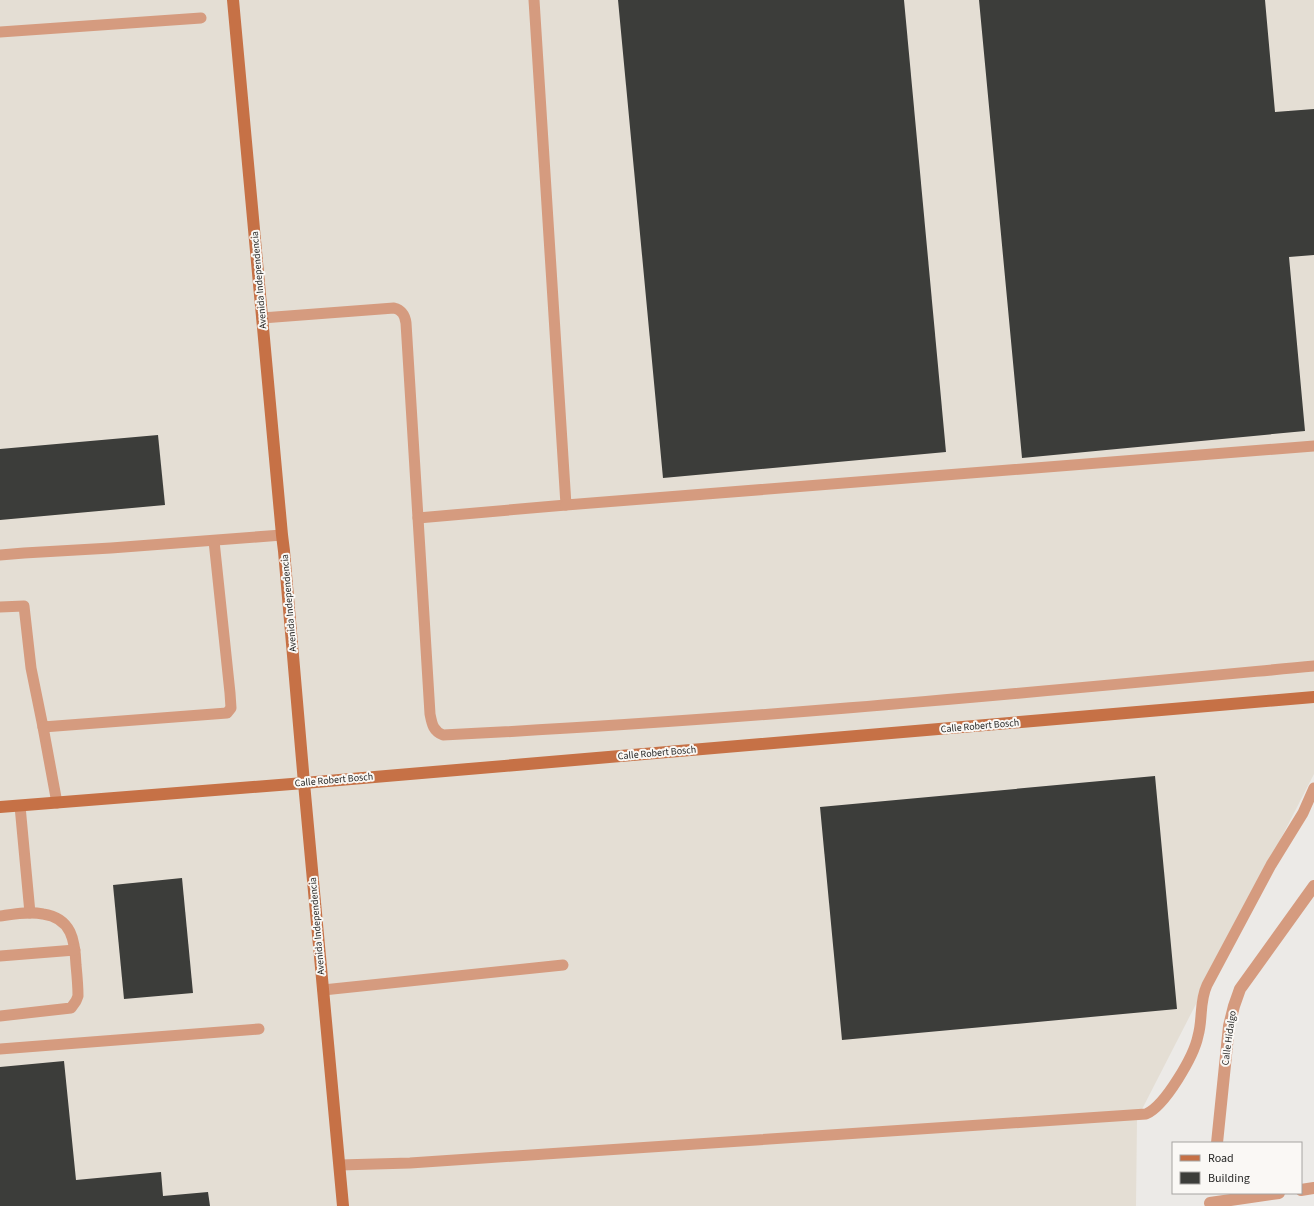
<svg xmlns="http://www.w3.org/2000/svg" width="1314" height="1206" font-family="'Source Sans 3',sans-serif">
	<rect width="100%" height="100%" fill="#eceae7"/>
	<!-- built -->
	<path fill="#e4ded4" d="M0 0H1314V774L1137 1119 1136 1206H0Z"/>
	<!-- building -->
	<g fill="#3c3d3a">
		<path d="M618 0H904L946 452 663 478Z"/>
		<path d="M979 0H1265L1275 112 1314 109V255L1289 257 1305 431 1022 458Z"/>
		<path d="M158 435 165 505 0 520V449Z"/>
		<path d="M1155 776 1177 1009 842 1040 820 807Z"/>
		<path d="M182 878 193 993 124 999 113 885Z"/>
		<path d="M64 1061 76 1180 161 1172 163 1196 208 1192 210 1206H0V1067Z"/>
	</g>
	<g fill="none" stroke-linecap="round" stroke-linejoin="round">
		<!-- service -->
		<g stroke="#d59b7f" stroke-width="11">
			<path d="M0 32 201 18"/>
			<path d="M262 318 394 308C402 310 405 315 406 323L418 518 566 505 534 0"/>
			<path d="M566 505 1314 446"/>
			<path d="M418 518 430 714C432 724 433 731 443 735 734 721 1024 693 1314 666"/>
			<path d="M0 555 24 553 111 548 282 535"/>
			<path d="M0 607 24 606 31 668 43 727 227 713 231 708 230 693 214 541"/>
			<path d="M43 727 57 803"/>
			<path d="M20 806 30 913"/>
			<path d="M0 916C14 914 29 911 43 914 72 918 75 941 76 965 77 975 78 986 78 996L76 1001 71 1008 0 1016"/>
			<path d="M0 956 75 950"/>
			<path d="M323 990 563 965"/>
			<path d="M0 1049 259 1029"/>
			<path d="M340 1165 410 1163 1146 1114C1165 1106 1194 1056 1198 1036 1203 1019 1199 1002 1207 985L1271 865 1303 813 1314 788"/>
		</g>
		<!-- minor -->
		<g stroke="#d59b7f" stroke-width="12">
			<path d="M1217 1143 1229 1026 1234 1006 1240 989 1314 886"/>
			<path d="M1301 1190 1314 1188"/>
			<path d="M1210 1203 1279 1193"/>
		</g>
		<!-- secondary -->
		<g stroke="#c67146" stroke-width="12">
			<path d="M233 0 282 535 284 551 304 783 343 1206"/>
			<path d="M0 807 304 783 1314 697"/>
		</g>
	</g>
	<g text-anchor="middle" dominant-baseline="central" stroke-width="4" stroke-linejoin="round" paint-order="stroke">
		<!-- street labels -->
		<g font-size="10" fill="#272726" stroke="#faf8f5">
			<text transform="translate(259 280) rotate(-95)">Avenida Independencia</text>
			<text transform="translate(289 603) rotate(-95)">Avenida Independencia</text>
			<text transform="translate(980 726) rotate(-5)">Calle Robert Bosch</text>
			<text transform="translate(657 753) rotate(-5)">Calle Robert Bosch</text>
			<text transform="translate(334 780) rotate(-5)">Calle Robert Bosch</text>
			<text transform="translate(317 926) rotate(-95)">Avenida Independencia</text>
			<text transform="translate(1229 1038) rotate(-82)">Calle Hidalgo</text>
		</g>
	</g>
	<!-- legend -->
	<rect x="1172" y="1142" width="130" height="52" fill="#faf8f5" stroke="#a6a4a2"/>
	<rect x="1180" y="1155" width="20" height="6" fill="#c67146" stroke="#a6a4a2"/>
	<text x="1208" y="1162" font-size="12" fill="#272726">Road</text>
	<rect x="1180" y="1172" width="20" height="12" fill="#3c3d3a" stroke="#a6a4a2"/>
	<text x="1208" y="1182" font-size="12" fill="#272726">Building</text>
</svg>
